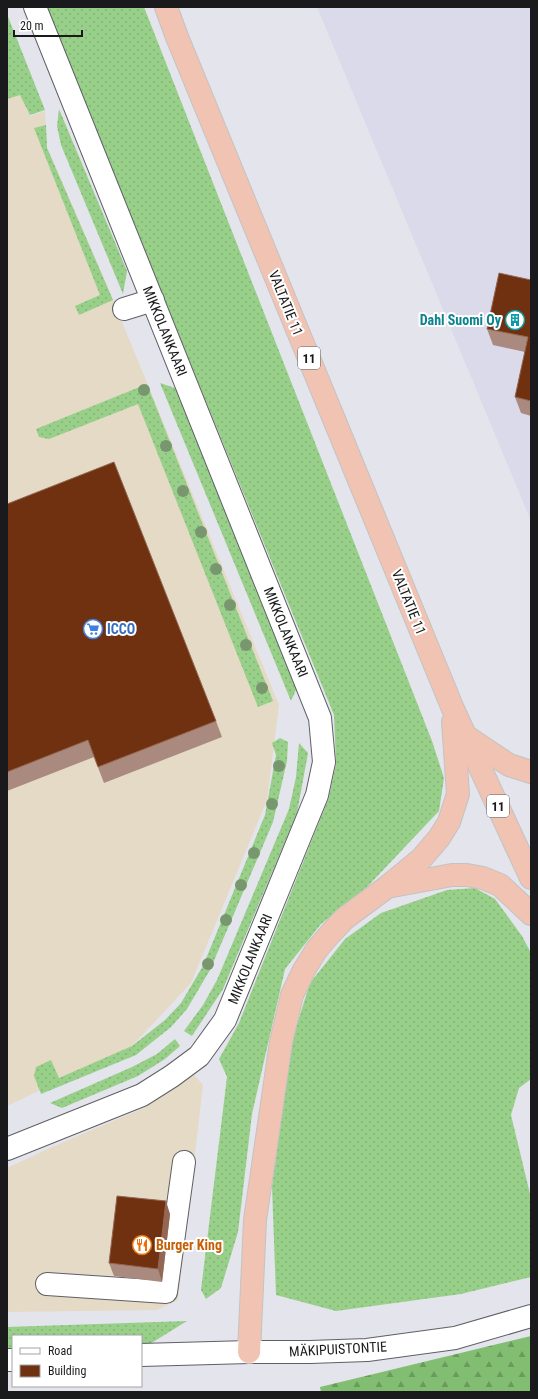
<svg xmlns="http://www.w3.org/2000/svg" width="538" height="1399" font-family="'Roboto Condensed',sans-serif">
	<defs>
		<pattern id="grass-dots" width="8" height="8" patternUnits="userSpaceOnUse"><rect width="8" height="8" fill="#98d089"/><path d="M2 2h.1M6 6h.1" fill="none" stroke="#82b276" stroke-width="1.8" stroke-linecap="round"/></pattern>
		<pattern id="forest-firs" width="22" height="20" patternUnits="userSpaceOnUse"><rect width="22" height="20" fill="#82be71"/><path d="M5 1l3.5 6h-7zM16 11l3.5 6h-7z" fill="#6a9a5c"/></pattern>
	</defs>
	<rect width="100%" height="100%" fill="#e4e4ec"/>
	<!-- commercial -->
	<g fill="#e4dac5">
		<path d="M7 61 30 116 45 111 47 147 109 290 279 705 267 800 191 983 132 1046 7 1106Z"/>
		<path d="M191 1072 203 1085 178 1300 157 1310 7 1312V1168L52 1147 141 1109Z"/>
	</g>
	<!-- built -->
	<path fill="#dbdaea" d="M317 7H531V521Z"/>
	<!-- grass -->
	<g fill="url(#grass-dots)">
		<path d="M45 7H144L432 741 444 778 439 811 367 887 321 924 285 969 252 1114 238 1232 221 1288 206 1299 201 1290 227 1077 219 1059 239 1023 329 797 336 764 334 715Z"/>
		<path d="M7 14 45 110 30 115 20 95 7 99Z"/>
		<path d="M59 109 127 271 123 294 61 145 57 126Z"/>
		<path d="M46 125 47 148 113 300 79 315 75 306 100 295 34 128Z"/>
		<path d="M160 383 175 388 299 683 291 701Z"/>
		<path d="M147 384 273 701 258 707 138 404 49 439 39 437 36 429Z"/>
		<path d="M280 738 288 742 287 761 273 822 210 970 187 1009 171 1027 136 1055 41 1094 34 1076 36 1067 51 1060 59 1078 132 1046 165 1020 181 1003 203 966 265 815 276 755 272 743Z"/>
		<path d="M299 743 308 753 297 813 223 989 192 1036 184 1031 203 1005 217 980 289 809 296 777Z"/>
		<path d="M475 888 495 899 522 936 531 953V1079L519 1088 511 1115 531 1198V1277L461 1294 336 1311 276 1295 272 1186 293 1037 310 983 345 939 381 913 447 890Z"/>
		<path d="M175 1039 180 1046 165 1059 138 1076 62 1108 50 1103 132 1067 157 1054Z"/>
		<path d="M187 1321 145 1347H141V1336H13V1349H7V1327Z"/>
	</g>
	<!-- forest -->
	<path fill="url(#forest-firs)" d="M531 1336V1392H321L320 1387Z"/>
	<g fill="none" stroke-linecap="round" stroke-linejoin="round">
		<defs>
			<g id="minor">
				<path d="M124 309 153 300"/>
				<path d="M7 1149 142 1095 172 1076 199 1056 225 1020 317 795 324 762 320 718 35 7"/>
				<path d="M47 1284 166 1292 184 1162"/>
				<path d="M141 1355 249 1352H310L367 1350 455 1338 531 1316"/>
				<path d="M7 1360H13"/>
			</g>
			<g id="highway">
				<path d="M166 7 177 37 453 709 531 878"/>
				<path d="M464 735 509 765 531 772"/>
				<path d="M387 887 452 875H467L483 878 500 885 531 914"/>
				<path d="M249 1352 255 1220 281 1042 292 995 304 970 317 949 330 934 344 919 387 887 421 859 439 838 449 822 458 794 453 722"/>
			</g>
		</defs>
		<!-- minor casing -->
		<use href="#minor" stroke="#5f5f66" stroke-width="24"/>
		<!-- highway casing -->
		<use href="#highway" stroke="#c3c3c4" stroke-width="24"/>
		<!-- minor -->
		<use href="#minor" stroke="#fff" stroke-width="22"/>
		<!-- highway -->
		<use href="#highway" stroke="#f0c3b2" stroke-width="22"/>
	</g>
	<!-- trees -->
	<g fill="#78976e">
		<circle cx="144" cy="390" r="6"/>
		<circle cx="166" cy="446" r="6"/>
		<circle cx="183" cy="491" r="6"/>
		<circle cx="201" cy="532" r="6"/>
		<circle cx="216" cy="569" r="6"/>
		<circle cx="230" cy="605" r="6"/>
		<circle cx="246" cy="645" r="6"/>
		<circle cx="262" cy="688" r="6"/>
		<circle cx="279" cy="766" r="6"/>
		<circle cx="272" cy="804" r="6"/>
		<circle cx="254" cy="853" r="6"/>
		<circle cx="241" cy="885" r="6"/>
		<circle cx="226" cy="920" r="6"/>
		<circle cx="208" cy="964" r="6"/>
	</g>
	<!-- wall -->
	<g fill="#aa8a7e">
		<path d="M531 280V416L521 413 515 397 525 352 493 345 487 329Z"/>
		<path d="M7 504 216 721 222 737 104 783 94 757 7 791Z"/>
		<path d="M170 1214 162 1282 114 1276 109 1263Z"/>
	</g>
	<!-- shaded-wall -->
	<path fill="#936753" d="M166 1201 170 1214 162 1282 158 1269Z"/>
	<!-- building -->
	<g fill="#703111" stroke="#936753">
		<path d="M499 273 531 280V401L515 397 528 337 487 329Z"/>
		<path d="M114 462 216 721 98 767 88 740 7 772V504Z"/>
		<path d="M117 1196 166 1201 158 1269 109 1263Z"/>
	</g>
	<!-- icons -->
	<defs>
		<symbol id="building-ring" viewBox="-11 -11 22 22"><circle r="9.5" fill="#fff" stroke="#0f9aa8" stroke-width="1.5"/><path d="M-4-6H4V6H1V3H-1V6H-4ZM-2.5-4.3h1.7v1.8h-1.7ZM.8-4.3h1.7v1.8H.8ZM-2.5-1h1.7V.8h-1.7ZM.8-1h1.7V.8H.8Z" fill="#0f9aa8"/></symbol>
		<symbol id="supermarket-ring" viewBox="-11 -11 22 22"><circle r="9.5" fill="#fff" stroke="#3f7fe0" stroke-width="1.5"/><path d="M-6-5.5h2.5l.6 2H6L4.5 2H-2.5L-4.4-4H-6ZM-1.5 3.2a1.3 1.3 0 1 0 .1 0ZM3 3.2a1.3 1.3 0 1 0 .1 0Z" fill="#3f7fe0"/></symbol>
		<symbol id="restaurant-ring" viewBox="-11 -11 22 22"><circle r="9.5" fill="#fff" stroke="#e8710a" stroke-width="1.5"/><path d="M-5-6h1v4h1v-4h1v4h1v-4h1v5L-1.5 .5V6h-2V.5L-5-1ZM5-6V6H3V1.5H1.5Q1.5-4 5-6Z" fill="#e8710a"/></symbol>
	</defs>
	<g fill-rule="evenodd">
		<use href="#building-ring" x="504" y="309" width="22" height="22"/>
		<use href="#supermarket-ring" x="82" y="618" width="22" height="22"/>
		<use href="#restaurant-ring" x="131" y="1234" width="22" height="22"/>
	</g>
	<g text-anchor="middle" dominant-baseline="central" stroke-width="4" stroke-linejoin="round" paint-order="stroke">
		<!-- shield labels -->
		<g fill="#fff" stroke="#5f5f61" stroke-width="1">
			<rect x="298" y="347" width="22" height="22" rx="3"/>
			<rect x="487" y="795" width="22" height="22" rx="3"/>
		</g>
		<g font-size="13" font-weight="bold" fill="#1a1a1d">
			<text x="309" y="358">11</text>
			<text x="498" y="806">11</text>
		</g>
		<!-- street labels -->
		<g font-size="14" fill="#1a1a1d" stroke="#fff">
			<text transform="translate(286 303) rotate(68)">VALTATIE 11</text>
			<text transform="translate(165 331) rotate(68)">MIKKOLANKAARI</text>
			<text transform="translate(409 602) rotate(68)">VALTATIE 11</text>
			<text transform="translate(286 632) rotate(68)">MIKKOLANKAARI</text>
			<text transform="translate(250 959) rotate(-68)">MIKKOLANKAARI</text>
			<text transform="translate(338 1349) rotate(-3)">MÄKIPUISTONTIE</text>
		</g>
		<!-- culture labels -->
		<g font-size="14" font-weight="bold" fill="#0d838f" stroke="#fff" text-anchor="end">
			<text x="501" y="320">Dahl Suomi Oy</text>
		</g>
		<!-- shop labels -->
		<g font-size="14" font-weight="bold" fill="#366cbe" stroke="#fff" text-anchor="start">
			<text x="107" y="629">ICCO</text>
		</g>
		<!-- food labels -->
		<g font-size="14" font-weight="bold" fill="#c56008" stroke="#fff" text-anchor="start">
			<text x="156" y="1245">Burger King</text>
		</g>
	</g>
	<!-- border -->
	<rect width="538" height="1399" fill="none" stroke="#1a1a1d" stroke-width="16"/>
	<!-- legend -->
	<rect x="12" y="1335" width="130" height="52" fill="#ffffff" stroke="#a3a3a5"/>
	<rect x="20" y="1348" width="20" height="6" fill="#ffffff" stroke="#a3a3a5"/>
	<text x="48" y="1355" font-size="12" fill="#1a1a1d">Road</text>
	<rect x="20" y="1365" width="20" height="12" fill="#703111" stroke="#a3a3a5"/>
	<text x="48" y="1375" font-size="12" fill="#1a1a1d">Building</text>
	<!-- scale -->
	<path d="M14 30v6h68v-6" fill="none" stroke="#1a1a1d" stroke-width="2"/>
	<text x="20" y="30" font-size="12" fill="#1a1a1d" stroke="#ffffff" stroke-width="3" paint-order="stroke">20 m</text>
</svg>
